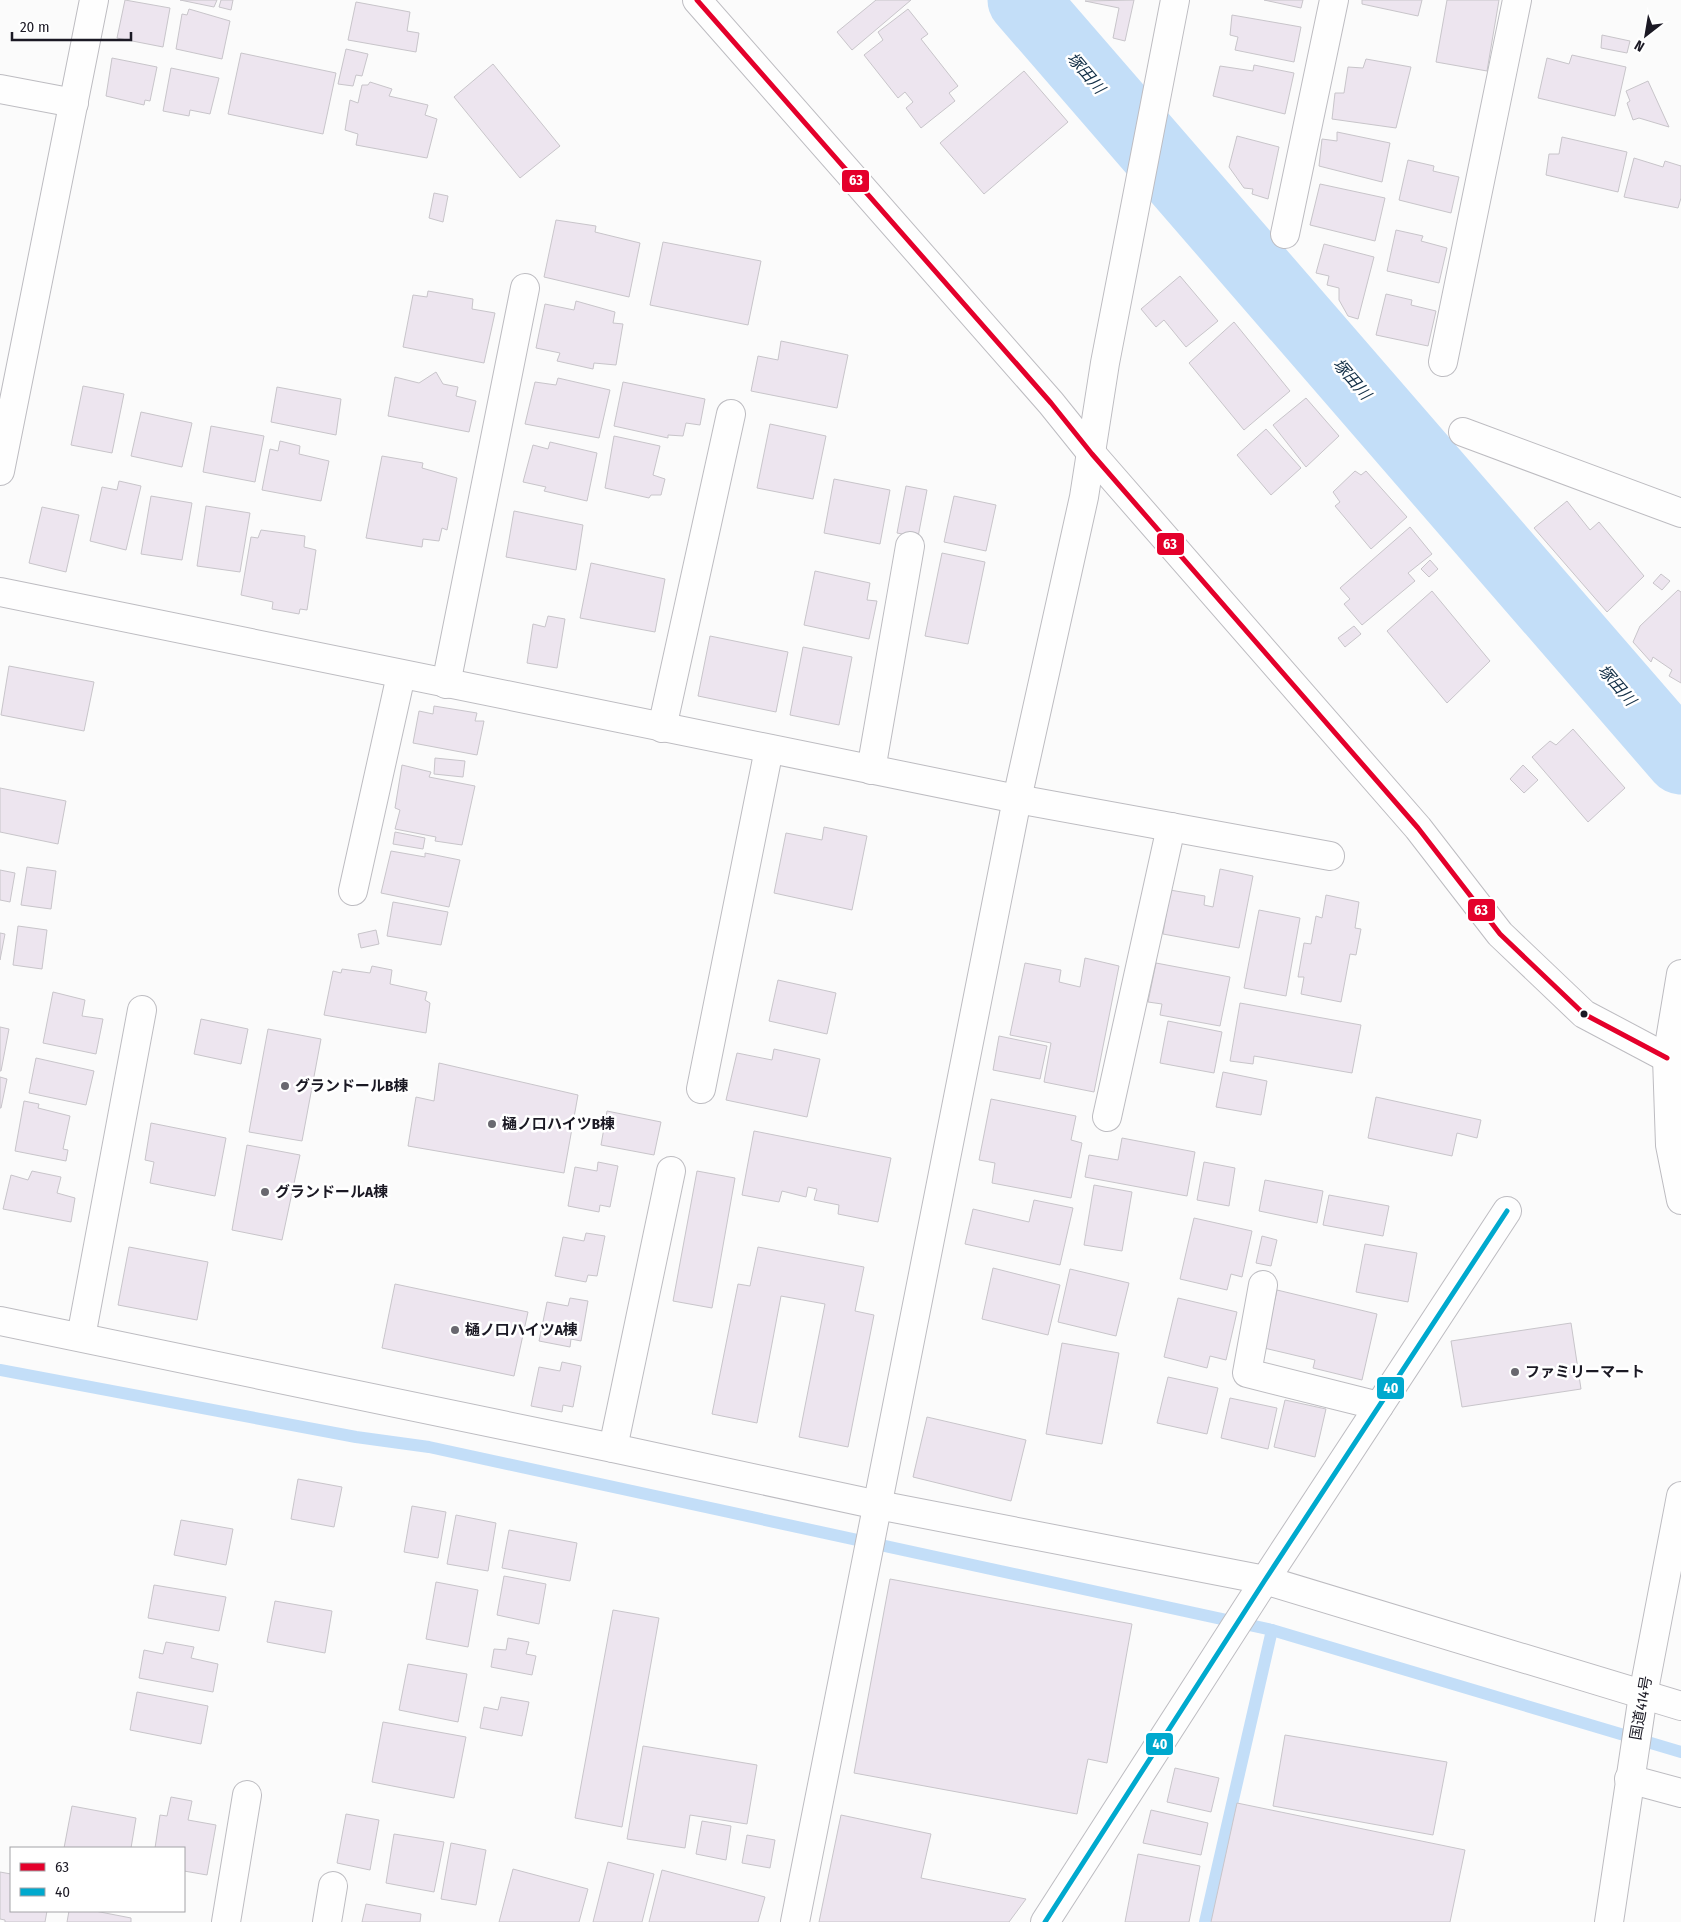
<svg xmlns="http://www.w3.org/2000/svg" width="1681" height="1922" font-family="'Fira Sans Condensed','Noto Sans JP',sans-serif">
	<rect width="100%" height="100%" fill="#fbfbfb"/>
	<g fill="none" stroke-linecap="round" stroke-linejoin="round">
		<!-- stream -->
		<g stroke="#c3def8" stroke-width="12">
			<path d="M0 1370 356 1437 429 1447 1272 1630 1681 1752"/>
			<path d="M1205 1922 1272 1630"/>
		</g>
		<!-- river -->
		<path stroke="#c3def8" stroke-width="71" d="M1023 0 1681 759"/>
	</g>
	<!-- building -->
	<g fill="#ede5ef" stroke="#c8c5ca">
		<path d="M125 0 170 8 163 47 117 38Z"/>
		<path d="M180 0H217L214 7Z"/>
		<path d="M221 0H233L231 10 219 7Z"/>
		<path d="M876 0H911L852 50 837 32Z"/>
		<path d="M1134 0 1125 41 1113 38 1119 8 1085 1Z"/>
		<path d="M1264 0H1303L1301 8Z"/>
		<path d="M1362 0H1422L1418 16 1362 4Z"/>
		<path d="M1447 0H1499L1487 71 1436 62Z"/>
		<path d="M356 2 410 12 407 31 419 33 416 52 348 40Z"/>
		<path d="M189 9 230 21 222 59 176 49 182 14 187 15Z"/>
		<path d="M908 9 928 34 921 39 958 86 949 93 955 101 921 128 906 108 913 102 905 92 898 98 864 55 883 40 878 32Z"/>
		<path d="M1232 15 1301 27 1294 62 1235 50 1238 37 1230 35Z"/>
		<path d="M1602 35 1630 41 1627 53 1601 48Z"/>
		<path d="M346 49 368 54 362 76 356 75 353 86 338 84Z"/>
		<path d="M241 53 336 73 323 134 228 114Z"/>
		<path d="M1572 55 1626 67 1615 116 1538 98 1547 58 1569 64Z"/>
		<path d="M112 58 157 67 150 101 145 100 144 105 106 96Z"/>
		<path d="M1366 59 1411 67 1396 128 1332 119 1335 93H1344L1348 67 1363 68Z"/>
		<path d="M493 64 560 146 520 178 454 97Z"/>
		<path d="M1254 65 1294 73 1285 114 1213 96 1220 66 1253 71Z"/>
		<path d="M171 68 219 78 210 114 190 110 189 116 163 111Z"/>
		<path d="M1024 71 1068 122 984 194 940 143Z"/>
		<path d="M1648 81 1669 127 1639 118 1633 120 1627 103 1630 101 1626 91Z"/>
		<path d="M370 82 392 89 389 96 428 105 425 115 437 119 427 158 356 145 358 134 345 130 350 100 358 103 362 85H368Z"/>
		<path d="M1337 132 1390 143 1382 182 1319 166 1322 139 1337 141Z"/>
		<path d="M1237 136 1279 147 1268 199 1252 194 1253 189 1244 188 1229 167Z"/>
		<path d="M1562 137 1627 152 1618 192 1546 175 1549 154H1559Z"/>
		<path d="M1634 158 1663 167 1665 161 1681 166V198L1678 208 1624 197Z"/>
		<path d="M1408 160 1434 166 1433 171 1459 177 1451 213 1399 200Z"/>
		<path d="M1320 184 1385 198 1375 241 1310 225Z"/>
		<path d="M434 193 448 196 443 222 429 218Z"/>
		<path d="M556 220 596 226 595 232 640 243 629 297 544 277Z"/>
		<path d="M1396 230 1423 236 1421 241 1447 248 1439 283 1387 271Z"/>
		<path d="M663 242 761 261 748 325 650 305Z"/>
		<path d="M1324 244 1374 257 1358 319 1348 316 1339 300V288L1327 285 1329 276 1316 273Z"/>
		<path d="M1180 276 1218 321 1186 347 1164 320 1156 327 1141 309Z"/>
		<path d="M428 291 473 299 472 309 495 313 484 363 403 347 413 295 427 297Z"/>
		<path d="M1386 294 1412 300 1411 305 1436 311 1428 346 1376 335Z"/>
		<path d="M576 301 615 312 613 323 623 324 616 365 594 363 593 369 557 361 560 353 536 348 545 304 574 310Z"/>
		<path d="M1234 322 1290 391 1244 430 1189 363Z"/>
		<path d="M781 341 848 355 837 408 751 391 758 356 778 360Z"/>
		<path d="M436 372 443 384 458 387 456 396 476 401 469 432 388 416 395 377 419 383Z"/>
		<path d="M558 378 610 390 599 438 525 424 535 382 556 385Z"/>
		<path d="M623 382 705 399 700 425 686 423 683 436 668 435V438L614 426Z"/>
		<path d="M83 386 124 394 112 453 71 445Z"/>
		<path d="M277 387 341 399 336 435 271 422Z"/>
		<path d="M1306 398 1339 436 1306 467 1273 425Z"/>
		<path d="M141 412 192 423 182 467 131 456Z"/>
		<path d="M770 424 826 436 813 499 757 488Z"/>
		<path d="M211 426 264 436 255 482 203 472Z"/>
		<path d="M1266 429 1301 468 1271 495 1237 455Z"/>
		<path d="M614 436 660 446 653 475 665 479 661 495H651L649 498 605 488Z"/>
		<path d="M280 441 300 446 299 454 329 461 321 501 262 490 270 449 278 451Z"/>
		<path d="M550 442 597 453 587 501 544 491 546 487 523 482 533 445 548 449Z"/>
		<path d="M382 456 423 463 422 468 457 478 447 530 442 528 439 541 423 539 422 547 366 538Z"/>
		<path d="M1355 471 1361 475 1366 471 1407 517 1371 549 1335 506 1340 502 1333 492Z"/>
		<path d="M834 479 890 490 880 544 824 533Z"/>
		<path d="M119 481 141 486 126 550 90 541 102 487 117 490Z"/>
		<path d="M906 486 927 490 918 537 897 533Z"/>
		<path d="M151 496 192 503 182 560 141 554Z"/>
		<path d="M954 496 996 505 986 551 944 542Z"/>
		<path d="M1567 501 1590 530 1599 522 1644 576 1607 612 1534 528Z"/>
		<path d="M206 506 250 513 240 572 197 566Z"/>
		<path d="M42 507 79 515 66 572 29 563Z"/>
		<path d="M514 511 583 525 576 570 506 557Z"/>
		<path d="M1410 527 1432 554 1408 573 1415 581 1362 625 1344 604 1350 599 1340 588Z"/>
		<path d="M261 530 305 536 304 547 316 550 307 610 300 609 299 614 272 609 273 602 241 595 251 537 258 538Z"/>
		<path d="M942 553 985 562 968 644 925 636Z"/>
		<path d="M1430 560 1438 569 1429 577 1421 569Z"/>
		<path d="M591 563 665 579 655 632 580 618Z"/>
		<path d="M815 571 870 583 867 600 877 601 869 639 804 625Z"/>
		<path d="M1661 574 1670 581 1662 590 1653 583Z"/>
		<path d="M1678 590 1681 592V683L1669 676 1672 670 1653 657 1651 662 1633 642 1640 626Z"/>
		<path d="M1432 591 1490 661 1447 703 1387 631Z"/>
		<path d="M548 616 565 619 557 668 527 663 533 624 545 627Z"/>
		<path d="M1354 626 1361 634 1345 647 1338 638Z"/>
		<path d="M710 636 788 652 776 712 698 696Z"/>
		<path d="M803 647 852 657 839 725 790 715Z"/>
		<path d="M9 666 94 682 84 731 1 715Z"/>
		<path d="M434 706 477 713 475 721H484L477 755 413 743 419 711 433 714Z"/>
		<path d="M1573 729 1625 788 1588 822 1532 757 1550 741 1556 745Z"/>
		<path d="M435 758 465 761 463 777 434 774Z"/>
		<path d="M402 765 431 772 429 777 475 786 462 845 435 841 436 837 395 829 400 810 395 808Z"/>
		<path d="M1523 765 1538 780 1524 793 1510 779Z"/>
		<path d="M0 788 66 801 58 844 0 832Z"/>
		<path d="M824 827 867 836 852 910 774 893 786 833 822 840Z"/>
		<path d="M395 832 425 838 423 849 393 844Z"/>
		<path d="M391 851 425 857V853L460 860 449 907 381 893Z"/>
		<path d="M27 867 56 871 51 909 21 905Z"/>
		<path d="M1220 869 1253 876 1239 948 1163 934 1170 890 1205 896 1204 905 1213 907Z"/>
		<path d="M0 870 15 873 10 902 0 900Z"/>
		<path d="M1326 895 1359 902 1355 928 1361 929 1356 955 1350 954 1341 1002 1301 994 1304 977H1298L1304 943 1311 944 1316 916 1322 918Z"/>
		<path d="M393 902 448 912 441 945 387 936Z"/>
		<path d="M1259 910 1300 918 1286 996 1244 988Z"/>
		<path d="M18 926 47 930 42 969 13 965Z"/>
		<path d="M376 930 379 944 361 948 358 934Z"/>
		<path d="M0 933 5 934 0 960Z"/>
		<path d="M1085 958 1119 966 1094 1092 1044 1082 1051 1043 1010 1035 1025 963 1061 970 1059 982 1080 987Z"/>
		<path d="M1156 963 1230 977 1220 1026 1160 1015 1162 1004 1148 1002Z"/>
		<path d="M372 966 392 970 390 984 427 992 425 1000 430 1003 426 1033 324 1015 333 971 341 973 342 969 370 973Z"/>
		<path d="M778 980 836 993 827 1034 769 1021Z"/>
		<path d="M53 992 85 1000 82 1016 103 1019 96 1054 43 1043Z"/>
		<path d="M1240 1003 1361 1025 1352 1073 1254 1056 1253 1064 1230 1061Z"/>
		<path d="M201 1019 248 1029 241 1064 194 1054Z"/>
		<path d="M1168 1021 1222 1032 1214 1073 1160 1063Z"/>
		<path d="M0 1027 9 1029 1 1071H0Z"/>
		<path d="M268 1029 321 1039 302 1141 249 1132Z"/>
		<path d="M999 1036 1047 1046 1040 1079 993 1070Z"/>
		<path d="M774 1049 820 1059 807 1117 726 1100 737 1053 772 1060Z"/>
		<path d="M36 1058 94 1071 86 1105 29 1093Z"/>
		<path d="M439 1063 578 1095 564 1173 408 1146 416 1097 434 1101Z"/>
		<path d="M1223 1072 1267 1081 1261 1115 1216 1107Z"/>
		<path d="M0 1077 7 1079 1 1108H0Z"/>
		<path d="M1376 1097 1481 1120 1477 1138 1457 1133 1452 1156 1368 1138Z"/>
		<path d="M991 1099 1076 1116 1071 1140 1082 1143 1071 1198 992 1183 995 1163 979 1160Z"/>
		<path d="M24 1101 39 1104 38 1108 70 1116 63 1149 68 1150 66 1161 15 1151Z"/>
		<path d="M607 1111 661 1122 654 1155 601 1145Z"/>
		<path d="M151 1123 226 1138 215 1196 150 1183 154 1162 145 1160Z"/>
		<path d="M754 1131 891 1158 878 1222 838 1214 839 1205 814 1200 817 1189 808 1187 806 1197 782 1191 779 1202 742 1195Z"/>
		<path d="M1122 1138 1195 1152 1187 1196 1085 1177 1089 1155 1118 1160Z"/>
		<path d="M247 1145 300 1155 282 1240 232 1230Z"/>
		<path d="M598 1162 618 1166 610 1207 600 1205 599 1212 568 1206 575 1167 597 1171Z"/>
		<path d="M1204 1162 1235 1168 1229 1206 1197 1200Z"/>
		<path d="M32 1171 61 1177 57 1193 75 1198 71 1222 3 1209 11 1175 28 1180Z"/>
		<path d="M697 1171 735 1178 712 1308 673 1301Z"/>
		<path d="M1265 1180 1323 1191 1317 1223 1259 1211Z"/>
		<path d="M1094 1185 1132 1192 1122 1251 1084 1245Z"/>
		<path d="M1329 1195 1389 1206 1383 1236 1323 1225Z"/>
		<path d="M1034 1200 1073 1208 1060 1265 965 1244 973 1209 1029 1222Z"/>
		<path d="M1194 1218 1252 1231 1242 1277 1231 1274 1227 1290 1180 1279Z"/>
		<path d="M586 1233 605 1236 597 1276 588 1275 586 1282 555 1276 563 1237 584 1241Z"/>
		<path d="M1262 1236 1277 1240 1271 1266 1256 1263Z"/>
		<path d="M1365 1244 1417 1253 1408 1302 1356 1292Z"/>
		<path d="M129 1247 208 1262 197 1320 118 1305Z"/>
		<path d="M758 1247 864 1267 855 1311 874 1315 848 1447 799 1437 825 1304 781 1296 757 1423 712 1414 738 1284 750 1286Z"/>
		<path d="M993 1268 1060 1285 1048 1335 982 1319Z"/>
		<path d="M1070 1269 1129 1283 1116 1336 1058 1322Z"/>
		<path d="M395 1284 528 1312 514 1376 382 1348Z"/>
		<path d="M1277 1290 1377 1314 1362 1380 1313 1368 1315 1360 1264 1348Z"/>
		<path d="M570 1298 588 1301 581 1341 571 1339 570 1347 539 1341 547 1302 568 1306Z"/>
		<path d="M1178 1298 1237 1312 1226 1360 1210 1356 1207 1368 1164 1357Z"/>
		<path d="M1571 1323 1581 1389 1462 1407 1451 1341Z"/>
		<path d="M1062 1343 1119 1353 1102 1444 1046 1434Z"/>
		<path d="M562 1362 581 1366 573 1407 563 1405 562 1412 531 1406 539 1367 560 1371Z"/>
		<path d="M1168 1377 1218 1388 1207 1434 1157 1423Z"/>
		<path d="M1230 1398 1277 1408 1268 1449 1221 1438Z"/>
		<path d="M1285 1400 1326 1409 1315 1457 1274 1447Z"/>
		<path d="M927 1417 1026 1440 1011 1501 913 1477Z"/>
		<path d="M298 1479 342 1487 334 1527 291 1519Z"/>
		<path d="M412 1506 446 1512 438 1558 404 1552Z"/>
		<path d="M456 1515 496 1523 488 1571 447 1564Z"/>
		<path d="M181 1520 233 1529 226 1565 174 1555Z"/>
		<path d="M509 1530 577 1543 570 1581 502 1568Z"/>
		<path d="M504 1576 546 1584 539 1624 497 1615Z"/>
		<path d="M890 1579 1132 1624 1107 1763 1088 1759 1077 1814 854 1773Z"/>
		<path d="M436 1582 478 1590 468 1647 426 1639Z"/>
		<path d="M154 1585 226 1597 219 1631 148 1618Z"/>
		<path d="M275 1601 332 1611 325 1653 267 1642Z"/>
		<path d="M613 1610 659 1618 622 1827 575 1818Z"/>
		<path d="M508 1638 529 1642 526 1654 536 1656 532 1675 491 1667 494 1649 506 1650Z"/>
		<path d="M166 1642 194 1647 191 1658 218 1664 213 1692 139 1678 144 1650 163 1654Z"/>
		<path d="M408 1664 467 1674 458 1722 399 1710Z"/>
		<path d="M137 1692 208 1706 201 1744 130 1730Z"/>
		<path d="M501 1697 529 1702 522 1736 480 1728 484 1707 498 1710Z"/>
		<path d="M383 1722 466 1737 454 1798 372 1782Z"/>
		<path d="M1285 1735 1447 1762 1433 1835 1273 1806Z"/>
		<path d="M643 1746 757 1765 747 1824 690 1815 685 1848 627 1839Z"/>
		<path d="M1175 1768 1219 1778 1211 1812 1167 1802Z"/>
		<path d="M171 1797 192 1801 188 1820 216 1825 207 1875 184 1871V1848H155L160 1815 167 1816Z"/>
		<path d="M1237 1803 1465 1850 1450 1922H1211Z"/>
		<path d="M72 1806 136 1818 131 1848H64Z"/>
		<path d="M1151 1810 1208 1823 1201 1855 1143 1843Z"/>
		<path d="M346 1814 379 1820 370 1870 337 1863Z"/>
		<path d="M841 1815 931 1834 921 1878 1026 1899 1009 1922H819Z"/>
		<path d="M702 1821 731 1826 726 1860 696 1854Z"/>
		<path d="M394 1834 444 1842 434 1892 386 1883Z"/>
		<path d="M747 1835 775 1840 770 1868 742 1863Z"/>
		<path d="M451 1843 486 1850 476 1905 441 1899Z"/>
		<path d="M1138 1854 1200 1866 1189 1922H1125Z"/>
		<path d="M608 1862 654 1874 642 1922H593Z"/>
		<path d="M513 1869 588 1889 579 1922H499Z"/>
		<path d="M662 1870 765 1897 758 1922H649Z"/>
		<path d="M0 1872 11 1874V1911H47L45 1922H5V1920L0 1919Z"/>
		<path d="M366 1904 421 1914 420 1922H362Z"/>
		<path d="M69 1911H95L131 1918V1922H67Z"/>
	</g>
	<g fill="none" stroke-linecap="round" stroke-linejoin="round">
		<defs>
			<g id="minor">
				<path d="M0 89 74 103"/>
				<path d="M1285 234 1334 0"/>
				<path d="M1443 362 1517 0"/>
				<path d="M1463 432 1681 513"/>
				<path d="M0 471 94 0"/>
				<path d="M0 592 1017 799 1330 856"/>
				<path d="M446 684 525 288"/>
				<path d="M662 728 731 414"/>
				<path d="M871 770 910 546"/>
				<path d="M353 891 401 675"/>
				<path d="M701 1089 769 749"/>
				<path d="M1107 1117 1171 827"/>
				<path d="M1263 1285 1247 1373 1379 1406"/>
				<path d="M0 1321 613 1448 878 1505 1265 1580 1681 1706"/>
				<path d="M81 1337 142 1010"/>
				<path d="M613 1448 671 1171"/>
				<path d="M1629 1779 1681 1793"/>
				<path d="M226 1922 247 1795"/>
				<path d="M327 1922 333 1886"/>
				<path d="M795 1922 1017 799 1084 497 1105 363 1175 0"/>
				<path d="M1045 1922 1265 1580 1507 1211"/>
			</g>
			<g id="highway">
				<path d="M697 0 1051 403 1092 454 1418 828 1500 934 1584 1014 1667 1058"/>
				<path d="M1681 974 1667 1058 1670 1145 1681 1200"/>
				<path d="M1609 1922 1643 1695 1681 1496"/>
			</g>
		</defs>
		<!-- minor casing -->
		<use href="#minor" stroke="#bdbcc1" stroke-width="30"/>
		<!-- highway casing -->
		<use href="#highway" stroke="#bdbcc1" stroke-width="30"/>
		<!-- minor -->
		<use href="#minor" stroke="#fefefe" stroke-width="28"/>
		<!-- highway -->
		<use href="#highway" stroke="#fefefe" stroke-width="28"/>
		<defs>
			<path id="bus-1" d="M697 0 1051 403 1092 454 1418 828 1500 934 1584 1014 1667 1058"/>
			<path id="bus-2" d="M1045 1922 1265 1580 1507 1211"/>
		</defs>
		<!-- bus-1 casing -->
		<use href="#bus-1" stroke="#fff" stroke-width="9"/>
		<!-- bus-2 casing -->
		<use href="#bus-2" stroke="#fff" stroke-width="9"/>
		<!-- bus-1 -->
		<use href="#bus-1" stroke="#e4002b" stroke-width="5"/>
		<!-- bus-2 -->
		<use href="#bus-2" stroke="#00a9ce" stroke-width="5"/>
	</g>
	<!-- markers -->
	<circle fill="#1b1924" stroke="#fff" stroke-width="2" cx="1584" cy="1014" r="4.5"/>
	<g fill="#69686f" stroke="#fff" stroke-width="2">
		<circle cx="285" cy="1086" r="5"/>
		<circle cx="492" cy="1124" r="5"/>
		<circle cx="265" cy="1192" r="5"/>
		<circle cx="455" cy="1330" r="5"/>
		<circle cx="1515" cy="1372" r="5"/>
	</g>
	<g text-anchor="middle" dominant-baseline="central" stroke-width="5" stroke-linejoin="round" paint-order="stroke">
		<!-- poi labels -->
		<g font-size="15" font-weight="bold" fill="#1b1924" stroke="#fff" text-anchor="start">
			<text x="295" y="1086">グランドールB棟</text>
			<text x="502" y="1124">樋ノ口ハイツB棟</text>
			<text x="275" y="1192">グランドールA棟</text>
			<text x="465" y="1330">樋ノ口ハイツA棟</text>
			<text x="1525" y="1372">ファミリーマート</text>
		</g>
		<!-- street labels -->
		<g font-size="15" fill="#1b1924" stroke="#fff">
			<text transform="translate(1641 1708) rotate(-80)">国道414号</text>
		</g>
		<!-- water labels -->
		<g font-size="16" font-style="italic" fill="#0e2b43" stroke="#fff">
			<text transform="translate(1086 73) rotate(49)">塚田川</text>
			<text transform="translate(1352 379) rotate(49)">塚田川</text>
			<text transform="translate(1617 685) rotate(49)">塚田川</text>
		</g>
	</g>
	<g stroke="#fff" stroke-width="2">
		<rect x="841" y="169" width="29" height="24" rx="5" fill="#e4002b"/>
		<rect x="1156" y="532" width="29" height="24" rx="5" fill="#e4002b"/>
		<rect x="1467" y="898" width="29" height="24" rx="5" fill="#e4002b"/>
		<rect x="1376" y="1376" width="29" height="24" rx="5" fill="#00a9ce"/>
		<rect x="1145" y="1732" width="29" height="24" rx="5" fill="#00a9ce"/>
	</g>
	<g font-size="14" text-anchor="middle" font-weight="bold" fill="#fff">
		<text x="856" y="185">63</text>
		<text x="1170" y="549">63</text>
		<text x="1481" y="915">63</text>
		<text x="1391" y="1393">40</text>
		<text x="1160" y="1749">40</text>
	</g>
	<!-- legend -->
	<rect x="10" y="1847" width="175" height="65" fill="#ffffff" stroke="#a4a3a7"/>
	<rect x="20" y="1863" width="25" height="8" fill="#e4002b" stroke="#a4a3a7"/>
	<text x="55" y="1872" font-size="15" fill="#1b1924">63</text>
	<rect x="20" y="1888" width="25" height="8" fill="#00a9ce" stroke="#a4a3a7"/>
	<text x="55" y="1897" font-size="15" fill="#1b1924">40</text>
	<!-- north arrow -->
	<g transform="translate(1646 35) rotate(211)" stroke="#ffffff" stroke-width="4" paint-order="stroke">
	<path d="M0-4L9 19L0 12L-9 19Z" fill="#1b1924"/>
	<text y="-8" font-size="14" font-weight="bold" text-anchor="middle" fill="#1b1924">N</text>
	</g>
	<!-- scale -->
	<path d="M12 32v8h119v-8" fill="none" stroke="#1b1924" stroke-width="2.5"/>
	<text x="20" y="32" font-size="15" fill="#1b1924" stroke="#ffffff" stroke-width="4" paint-order="stroke">20 m</text>
</svg>
